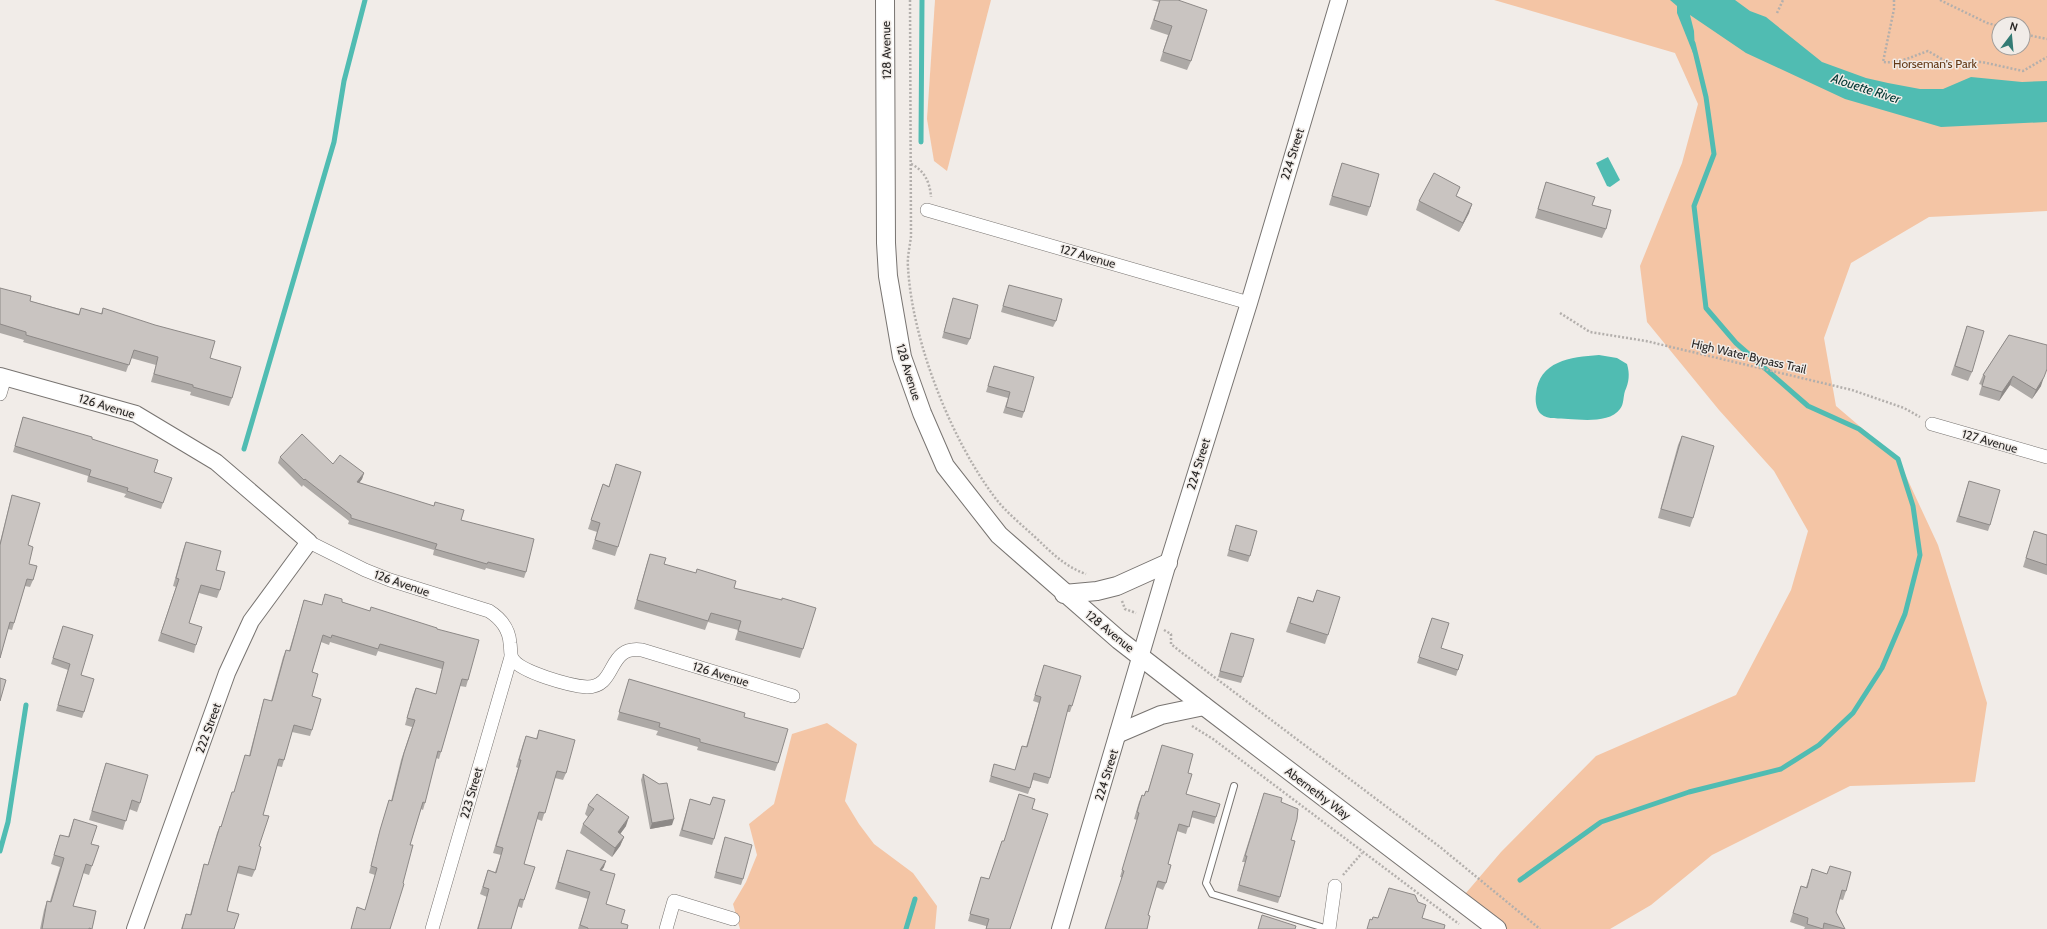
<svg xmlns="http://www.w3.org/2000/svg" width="2047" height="929" font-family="Cabin,sans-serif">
	<rect width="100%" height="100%" fill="#f1ece8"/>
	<!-- green -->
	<g fill="#f4c5a5" fill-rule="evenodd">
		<path d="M935 0H991L947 171 934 161 927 119Z"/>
		<path d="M1494 0H2047V211L1929 217 1851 263 1824 338 1836 406 1898 459 1938 545 1987 703 1975 782 1850 786 1712 855 1651 905 1610 929H1497L1460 900 1501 852 1596 756 1736 695 1791 590 1808 531 1774 471 1719 410 1647 322 1640 266 1682 163 1698 104 1675 53ZM1999 24H2023V48H1999Z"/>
		<path d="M827 723 857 744 845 801 859 824 874 844 913 873 937 906 935 929H740L733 904 746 882 757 855 749 824 774 804 792 734Z"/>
	</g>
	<!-- water -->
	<g fill="#50bcb2">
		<path d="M1670 0H1735L1750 11 1766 17 1822 62 1866 78 1888 83 1920 89H1943L1971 77 2022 82 2047 81V122L1941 127 1845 99 1746 53 1690 15 1694 31 1695 51 1693 53 1677 13V6Z"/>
		<path d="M1608 157 1620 180 1610 187 1607 186 1596 163Z"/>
		<path d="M1599 355 1617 358 1627 364C1630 374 1629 382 1625 391 1623 397 1624 404 1620 409 1610 423 1583 420 1568 419 1560 418 1548 420 1541 414 1536 410 1535 400 1536 394 1539 361 1570 357 1599 355Z"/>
	</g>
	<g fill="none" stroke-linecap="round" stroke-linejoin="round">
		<!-- stream -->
		<g stroke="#50bcb2" stroke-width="5">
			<path d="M921 142 922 0"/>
			<path d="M244 449 334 142 344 81 365 0"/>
			<path d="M0 851 8 822 26 705"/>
			<path d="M1520 880 1601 822 1689 792 1781 769 1819 745 1853 713 1882 668 1905 614 1920 555 1913 506 1898 459 1859 429 1808 406 1736 343 1706 308 1694 206 1714 154 1706 97 1693 43"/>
			<path d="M906 929 915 899"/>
		</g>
		<defs>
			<path id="service" d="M1234 786 1206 883 1212 894 1328 929"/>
			<g id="minor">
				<path d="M927 210 1249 303"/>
				<path d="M0 394 5 377"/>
				<path d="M1932 424 2047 457"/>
				<path d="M309 542 365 570 390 580 489 611C500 618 509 629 510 643 511 647 510 654 512 658 519 672 571 686 587 687 618 687 606 645 642 650L793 696"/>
				<path d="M432 929 511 657"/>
				<path d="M666 929 674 901 733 919"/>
				<path d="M1329 929 1335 886"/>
			</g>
			<g id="tertiary">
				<path d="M0 376 136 414 216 462 309 542 251 621 227 673 135 929"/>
				<path d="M1060 929 1168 563 1249 303 1339 0"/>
			</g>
			<g id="secondary">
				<path d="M885 0 886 243 888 276 902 357 922 413 945 466 999 535 1119 640 1204 706 1497 929"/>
				<path d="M1064 594 1097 591 1117 586 1168 563"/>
				<path d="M1119 733 1161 715 1204 706"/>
			</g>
		</defs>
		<!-- service casing -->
		<use href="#service" stroke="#787471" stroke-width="8"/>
		<!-- minor casing -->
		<use href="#minor" stroke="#787471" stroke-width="14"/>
		<!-- tertiary casing -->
		<use href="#tertiary" stroke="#787471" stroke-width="18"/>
		<!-- secondary casing -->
		<use href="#secondary" stroke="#787471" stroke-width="20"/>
		<!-- path -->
		<g stroke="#b3afac" stroke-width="2.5" stroke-dasharray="2 2" stroke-linecap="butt">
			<path d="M910 0 911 236C910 246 907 257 908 267 912 341 951 440 996 499 1007 513 1022 525 1035 537 1052 553 1064 566 1086 574"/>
			<path d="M1894 0V9L1883 62C1899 64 1913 56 1928 51L1947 62H1982L2023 71 2047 57"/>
			<path d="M1940 0 1987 23 1999 26"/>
			<path d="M1777 13 1783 0"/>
			<path d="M2023 34 2047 39"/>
			<path d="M911 164C924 170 930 182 931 197"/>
			<path d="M1560 313 1590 332 1646 341 1852 390 1904 408 1920 417"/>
			<path d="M1122 601 1125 609 1136 613"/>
			<path d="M1164 630 1171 634V644L1181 652 1440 847 1540 929"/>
			<path d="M1192 726 1213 739 1459 924"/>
			<path d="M1343 875 1362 853"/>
		</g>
		<!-- service -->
		<use href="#service" stroke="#fff" stroke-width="6"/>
		<!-- minor -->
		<use href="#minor" stroke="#fff" stroke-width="13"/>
		<!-- tertiary -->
		<use href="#tertiary" stroke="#fff" stroke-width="16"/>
		<!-- secondary -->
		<use href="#secondary" stroke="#fff" stroke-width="18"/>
	</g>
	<!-- wall -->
	<g fill="#ada9a6">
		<path d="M1151 0H1178L1191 61 1187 70 1160 61 1168 35 1150 29 1159 2Z"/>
		<path d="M1342 163 1370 207 1367 216 1329 205 1339 172Z"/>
		<path d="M1546 182 1606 229 1602 238 1535 218Z"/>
		<path d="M1457 196 1472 204 1469 213 1459 232 1416 210 1419 201Z"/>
		<path d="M1009 285 1056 321 1053 327 1001 312Z"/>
		<path d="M0 288 30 301 79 314 81 308 101 314 103 308 210 358 232 398 229 406 190 395 191 392 151 382 156 365 131 358 126 372 23 342 24 340 0 333Z"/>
		<path d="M953 298 970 339 967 345 942 338 951 305Z"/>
		<path d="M1967 326 1972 372 1968 381 1951 375Z"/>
		<path d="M2009 335 2041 386 2032 399 2010 385 1999 401 1979 395 1982 385 1979 384 1983 375Z"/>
		<path d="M994 366 1024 412 1022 418 1003 413 1008 398 986 392Z"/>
		<path d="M23 417 92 439 154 472 163 503 161 509 124 497 126 494 87 482 88 476 13 452Z"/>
		<path d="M1682 436 1693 518 1690 527 1658 518 1678 445Z"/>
		<path d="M280 457 333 464 364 473 362 479 359 483 461 520 526 572 524 578 486 568 485 570 433 555 434 550 348 524 349 521 303 485 302 487 278 463Z"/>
		<path d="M616 464 618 547 615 556 592 549 597 532 588 529 603 484 609 486Z"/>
		<path d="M1969 481 1990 525 1988 531 1956 522Z"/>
		<path d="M12 495 28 545 29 564 33 580 30 587 25 586 12 630 8 629 0 658V542L10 502Z"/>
		<path d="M1236 525 1250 556 1248 562 1227 556Z"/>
		<path d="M2034 531 2047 535V575L2023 567Z"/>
		<path d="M186 542 216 570 220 590 217 598 199 593 189 623 196 645 194 653 158 641 176 587 173 586 183 550Z"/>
		<path d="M650 554 664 564 734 588 803 649 800 658 735 640 738 630 708 622 705 630 634 609 647 563Z"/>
		<path d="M1317 590 1328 635 1325 644 1286 632 1298 597 1313 601Z"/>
		<path d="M325 594 342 602 370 611 437 629 468 680 466 687 460 686 441 752 439 759 436 758 425 803 423 810 421 809 410 845 390 929H351L357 907 365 910 375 875 369 873 378 837 389 800 391 801 401 760 412 727 405 725 413 695 416 688 436 694 442 669 378 651 376 656 330 642 329 645 321 642 312 672V730L310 736 292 732 282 767 277 766 263 815 259 846 255 870 252 877 237 873 227 911 234 929H181L186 914 190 915 202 871 204 864 208 865 217 833 220 826 221 827 232 792H234L245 755 249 756 262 706 264 699 271 701 283 657 286 650 289 651 304 600 322 605Z"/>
		<path d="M1432 618 1441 648 1463 655 1456 676 1417 663Z"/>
		<path d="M63 626 81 675 84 712 82 718 56 711 68 670 51 664Z"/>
		<path d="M1231 633 1243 677 1241 683 1218 677Z"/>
		<path d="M1044 665 1072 706 1070 712H1067L1050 778 1048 784 1033 780 1028 794 989 782 994 764 1015 770 1022 746 1026 747 1039 703 1033 701Z"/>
		<path d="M629 679 744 717 778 763 775 771 697 750 698 747 656 735 658 731 617 720Z"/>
		<path d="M539 730 566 773 563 780 555 778 542 821 537 819 524 864V900L522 908 517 906 511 929H477L487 897 480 894 488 870 495 872 501 855 493 853 518 768 516 767 523 744 526 736 536 739Z"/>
		<path d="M1162 745 1188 773 1186 794 1216 817 1214 824 1191 817 1186 834 1177 831 1168 864 1166 883 1163 890 1156 887 1148 915 1147 929 1121 877H1120L1137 820 1134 819 1139 802 1142 795 1144 796 1146 791H1148Z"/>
		<path d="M106 763 140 803 137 812 129 809 123 830 89 820 103 772Z"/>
		<path d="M643 774 659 784 672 825 650 829 641 780Z"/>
		<path d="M1019 794 1032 809 1010 929H986V926L968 921 981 877 989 879 1002 841H1004Z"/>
		<path d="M713 797 714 839 712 845 679 836 690 799 710 805Z"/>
		<path d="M1262 799 1281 802 1291 840 1280 897 1278 903 1237 891 1245 862H1242Z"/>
		<path d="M588 805 626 826 620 834 624 837 620 846 612 857 580 833 583 824 588 817 585 814Z"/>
		<path d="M74 819 91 844 92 866 89 875 83 873 73 906 96 911 92 929H40L44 910 47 901H50L60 867 51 864 57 844 60 835 68 837Z"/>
		<path d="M725 837 743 879 741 885 714 878Z"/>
		<path d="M567 850 604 867 602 870 606 904 621 923 627 929H578L588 899 555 889Z"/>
		<path d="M1830 866 1846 891 1843 900 1839 899 1836 912 1845 929H1804L1805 927 1790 922 1801 886 1806 887 1812 869 1827 874Z"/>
	</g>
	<!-- shaded-wall -->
	<g fill="#8d8987">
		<path d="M1472 204 1469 213 1459 232 1463 223Z"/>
		<path d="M2013 376 2010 385 1999 401 2002 392Z"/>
		<path d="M2044 377 2041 386 2032 399 2036 390Z"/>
		<path d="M364 473 362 479 355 488 357 482Z"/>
		<path d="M629 817 626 826 615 841 618 832Z"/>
		<path d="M674 819 672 825 650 829 652 823Z"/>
		<path d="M624 837 620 846 612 857 615 848Z"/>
		<path d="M606 861 604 867 597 876 600 870Z"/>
	</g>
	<!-- building -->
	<g fill="#c9c4c1" stroke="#8d8987">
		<path d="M1160 0H1178L1207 10 1191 61 1163 52 1172 26 1154 20Z"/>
		<path d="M1342 163 1379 174 1370 207 1332 196Z"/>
		<path d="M1434 173 1460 187 1456 196 1472 204 1463 223 1419 201Z"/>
		<path d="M1546 182 1595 197 1592 205 1611 210 1606 229 1538 209Z"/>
		<path d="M1009 285 1062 299 1056 321 1003 306Z"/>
		<path d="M0 288 31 296 30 301 79 315 81 308 102 314 103 308 155 325 215 341 210 358 241 367 232 398 193 387V385L154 374 158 357 134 350 129 365 26 335V332L0 324Z"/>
		<path d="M953 298 978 305 970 339 944 332Z"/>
		<path d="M1967 326 1984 331 1972 372 1955 366Z"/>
		<path d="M2009 335 2047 345V369L2044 377 2036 390 2013 376 2002 392 1982 386 1985 376 1983 375Z"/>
		<path d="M994 366 1034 377 1024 412 1006 407 1010 392 988 386Z"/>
		<path d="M23 417 92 437V439L158 460 154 472 172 478 163 503 127 491 128 488 89 476 91 470 15 446Z"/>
		<path d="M302 434 333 464 340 455 364 473 357 482 434 506 435 502 464 510 461 520 534 539 526 572 488 562 487 564 435 549 437 544 351 518V515L305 479 304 480 280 457Z"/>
		<path d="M1682 436 1714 446 1693 518 1661 509Z"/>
		<path d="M616 464 641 472 618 547 595 540 600 523 591 520 603 484 609 487Z"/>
		<path d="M1969 481 2000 490 1990 525 1959 516Z"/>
		<path d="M12 495 40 503 28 545 33 547 29 564 37 566 33 580 27 579 14 623 10 622 0 658V545Z"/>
		<path d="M1236 525 1257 531 1250 556 1229 550Z"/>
		<path d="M2034 531 2047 535V565L2026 558Z"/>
		<path d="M186 542 221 551 216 570 225 572 220 590 201 585 189 623 202 627 196 645 161 633 179 579 176 578Z"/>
		<path d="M650 554 666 558 664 564 696 573 697 569 736 581 734 588 782 600V598L816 608 803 649 738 631 741 621 711 613 708 621 637 600Z"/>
		<path d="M1317 590 1340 597 1328 635 1290 623 1298 597 1313 602Z"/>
		<path d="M325 594 342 599V602L370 611 371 607 437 628V629L479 640 468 680 462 679 441 752 438 751 425 803 423 802 410 845H413L403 883 404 884 390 929H351L357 907 365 910 377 868 371 866 380 830 389 800 392 801 404 753 415 720 407 718 416 688 436 694 444 662 380 644 378 649 332 635 331 638 323 635 312 672 318 674 312 696 321 699 312 730 294 725 284 760 279 759 263 815 269 816 259 846 261 847 255 870 239 866 227 911 239 914 234 929H182L186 914 191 915 204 864 208 865 220 826 221 827 232 792H234L245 755 250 756 264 699 272 701 286 650 290 651 304 600 322 605Z"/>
		<path d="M1432 618 1449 623 1441 648 1463 655 1458 670 1419 657Z"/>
		<path d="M63 626 93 635 81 675 94 679 84 712 58 705 70 664 53 658Z"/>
		<path d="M1231 633 1254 639 1243 677 1220 671Z"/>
		<path d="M1044 665 1081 676 1072 706 1069 705 1050 778 1034 773 1030 788 991 776 994 764 1015 770 1022 746 1027 747 1041 697 1035 695Z"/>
		<path d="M0 678 6 680 0 701Z"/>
		<path d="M629 679 745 713 744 717 788 729 778 763 700 742V739L659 727 660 723 619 712Z"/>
		<path d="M539 730 575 740 566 773 557 771 545 813 539 812 524 864 535 867 524 900 520 899 511 929H478L489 889 483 887 488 870 496 873 503 848 496 846 521 760H519L526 736 537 739Z"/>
		<path d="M1162 745 1193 754 1188 773 1192 774 1186 794 1220 804 1216 817 1193 811 1189 827 1179 824 1168 864 1171 865 1166 883 1158 881 1148 915 1150 916 1147 929H1105L1124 871 1122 870 1139 813 1137 812 1142 795 1144 796 1146 791 1148 792Z"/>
		<path d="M106 763 148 775 140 803 132 800 126 821 92 811Z"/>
		<path d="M643 774 659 784 667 783 674 819 652 823Z"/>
		<path d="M1264 793 1282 798 1281 802 1298 809 1297 819 1291 840 1295 841 1280 897 1239 885 1247 856H1245Z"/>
		<path d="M597 794 629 817 618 832 624 837 615 848 583 824 594 809 588 805Z"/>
		<path d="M1019 794 1035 799 1032 809 1048 814 1010 929H986L989 919 970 914 981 877 989 879 1002 841H1004Z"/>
		<path d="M713 797 725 800 714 839 682 830 690 799 710 805Z"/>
		<path d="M74 819 97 826 91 844 99 846 92 866 86 864 73 906 96 911 92 929 89 928V929H42L47 901 51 902 64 858 54 855 60 835 69 837Z"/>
		<path d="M725 837 752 845 743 879 716 872Z"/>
		<path d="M567 850 606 861 600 870 615 874 606 904 625 910 621 923 628 925 627 929H588V928L580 925 590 892 558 882Z"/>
		<path d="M1830 866 1851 872 1846 891 1842 890 1836 912 1845 929 1824 923 1823 929 1807 924 1808 918 1793 913 1801 886 1807 888 1812 869 1827 874Z"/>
		<path d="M1389 888 1415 895 1418 902 1426 905 1422 918 1445 925 1444 929H1367L1370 919 1372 920 1373 917 1378 918Z"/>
		<path d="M1262 915 1296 926 1295 929H1258Z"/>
	</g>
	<g text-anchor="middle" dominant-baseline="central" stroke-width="3" stroke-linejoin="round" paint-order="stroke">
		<!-- street labels -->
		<g font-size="12" fill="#292726" stroke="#f1ece8">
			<text transform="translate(886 50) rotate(-91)">128 Avenue</text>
			<text transform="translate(1292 154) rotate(-73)">224 Street</text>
			<text transform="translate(1088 256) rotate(16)">127 Avenue</text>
			<text transform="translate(1749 356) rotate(13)">High Water Bypass Trail</text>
			<text transform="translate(909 372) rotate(73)">128 Avenue</text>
			<text transform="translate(107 406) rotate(17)">126 Avenue</text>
			<text transform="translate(1990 441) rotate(16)">127 Avenue</text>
			<text transform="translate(1198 464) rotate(-73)">224 Street</text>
			<text transform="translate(402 583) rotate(19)">126 Avenue</text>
			<text transform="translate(1110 631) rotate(39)">128 Avenue</text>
			<text transform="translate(721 674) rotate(17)">126 Avenue</text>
			<text transform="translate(208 728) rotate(-70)">222 Street</text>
			<text transform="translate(1106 775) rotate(-73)">224 Street</text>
			<text transform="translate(471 793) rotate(-74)">223 Street</text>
			<text transform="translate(1318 793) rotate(37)">Abernethy Way</text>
		</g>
		<!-- park labels -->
		<g font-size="12" fill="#643916" stroke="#f1ece8">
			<text x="1935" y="63">Horseman's Park</text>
		</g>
		<!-- water labels -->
		<g font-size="13" font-style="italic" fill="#063a36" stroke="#f1ece8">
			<text transform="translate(1866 88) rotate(18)">Alouette River</text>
		</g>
	</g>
	<!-- north arrow -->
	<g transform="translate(2011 36) rotate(16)"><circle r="19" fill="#f1ece8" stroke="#a19d9a"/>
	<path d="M0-3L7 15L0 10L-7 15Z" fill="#337b74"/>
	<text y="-6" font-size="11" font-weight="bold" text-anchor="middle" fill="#292726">N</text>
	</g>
</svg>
